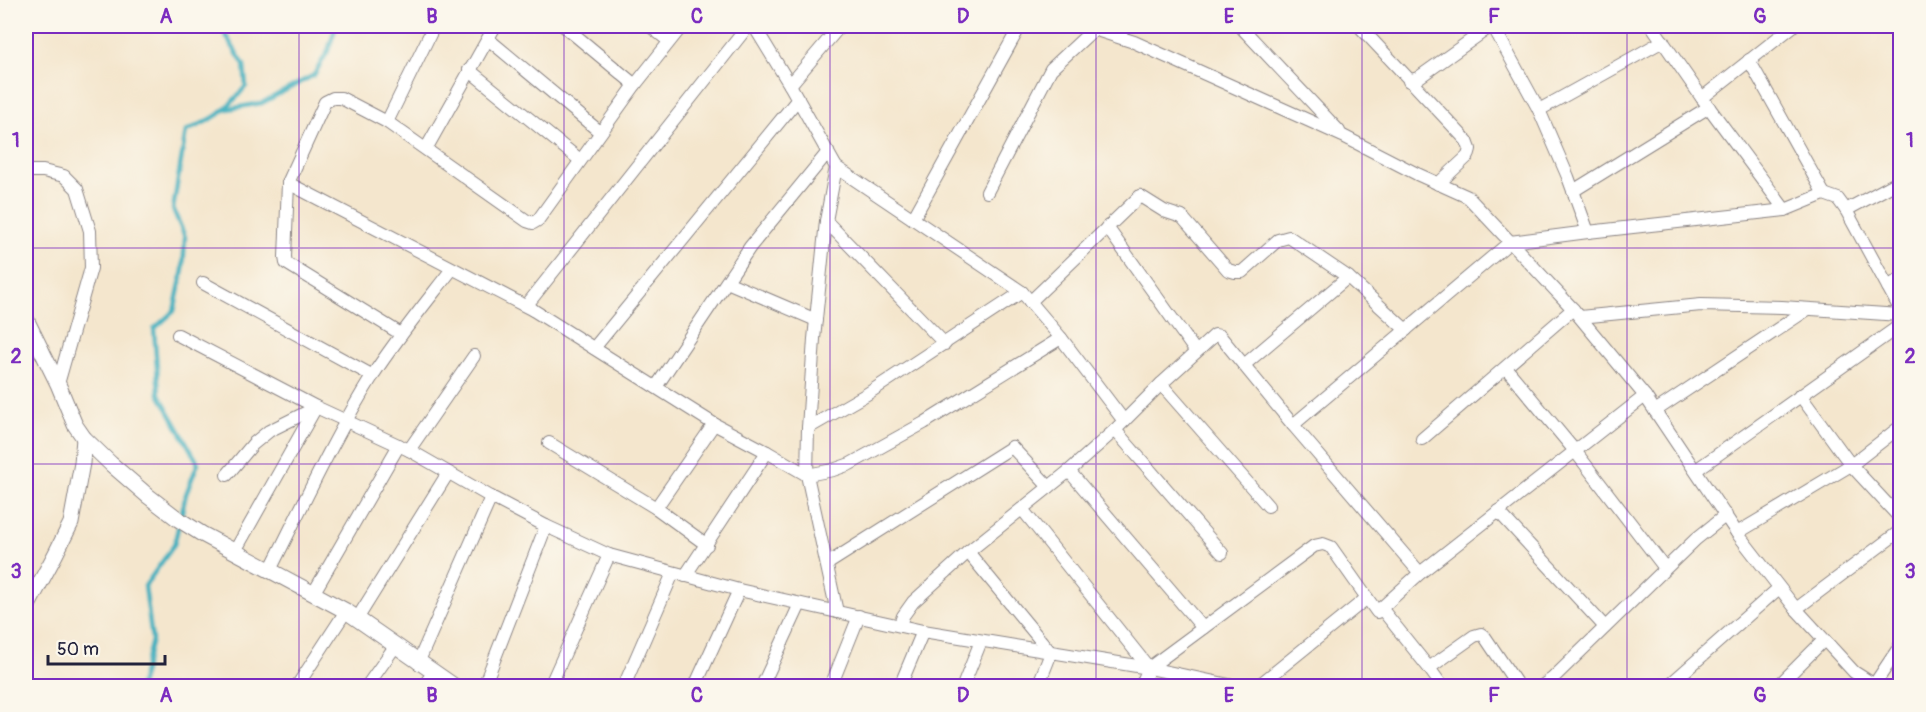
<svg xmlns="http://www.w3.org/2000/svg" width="1926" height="712" font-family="Pangolin,sans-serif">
	<rect width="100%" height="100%" fill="#fbf7ec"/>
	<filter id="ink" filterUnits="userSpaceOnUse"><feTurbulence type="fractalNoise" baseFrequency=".0167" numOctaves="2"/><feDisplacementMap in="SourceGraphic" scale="12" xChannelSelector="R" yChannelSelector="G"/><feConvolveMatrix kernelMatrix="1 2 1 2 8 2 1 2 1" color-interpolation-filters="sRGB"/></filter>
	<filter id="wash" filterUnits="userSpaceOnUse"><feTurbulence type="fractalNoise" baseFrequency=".008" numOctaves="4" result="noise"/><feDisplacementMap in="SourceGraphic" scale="24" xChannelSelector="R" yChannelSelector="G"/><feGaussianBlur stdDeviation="1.35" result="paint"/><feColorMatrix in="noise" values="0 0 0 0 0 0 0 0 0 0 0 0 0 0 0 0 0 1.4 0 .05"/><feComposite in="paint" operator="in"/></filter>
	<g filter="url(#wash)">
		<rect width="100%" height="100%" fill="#f4e6cd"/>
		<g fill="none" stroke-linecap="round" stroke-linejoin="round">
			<!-- stream -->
			<g stroke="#42b0bf" stroke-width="4.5">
				<path d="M228 109 262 103 314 75 328 51 336 26"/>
				<path d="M181 516 186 494 198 463 159 394 154 329 174 311 183 270 185 237 173 209 186 131C218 117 224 113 246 86L244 65 220 26"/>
				<path d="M140 686 152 640 145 586 174 545 179 524"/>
			</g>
		</g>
	</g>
	<g filter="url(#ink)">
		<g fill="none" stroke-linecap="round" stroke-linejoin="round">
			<defs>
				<g id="minor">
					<path d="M564 26 635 85"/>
					<path d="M650 26 669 41"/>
					<path d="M754 26 790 85 836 167 1022 292 1061 338 1124 421"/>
					<path d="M1084 26 1134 42 1343 136 1417 174 1468 197 1573 309 1645 396 1737 533 1796 609 1854 672 1876 686"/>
					<path d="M1240 26 1339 131"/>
					<path d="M1359 26 1467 141 1470 149 1468 156 1438 184"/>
					<path d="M1493 26 1539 110 1568 177 1588 232"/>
					<path d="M1652 26 1702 98 1785 210"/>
					<path d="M1892 26 1900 31"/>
					<path d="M488 39 600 132"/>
					<path d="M1749 60 1824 194"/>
					<path d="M469 70 580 160"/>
					<path d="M1409 81 1418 78 1491 26"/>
					<path d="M790 85 840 26"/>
					<path d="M1702 98 1793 26"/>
					<path d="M1539 110 1663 41"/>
					<path d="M387 122 434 26"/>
					<path d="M426 149 495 26"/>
					<path d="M836 167 826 221 814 339 808 428 807 475 837 612"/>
					<path d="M26 171H43L64 176 77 189 90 231 91 268 58 384"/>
					<path d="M288 183 533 310 714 424 767 452 807 475 833 470 850 464 924 423 1061 338"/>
					<path d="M1573 191 1709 107"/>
					<path d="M987 192 1051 69 1094 29"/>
					<path d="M1846 210 1900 181"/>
					<path d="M913 219 1020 26"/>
					<path d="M826 221 945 344"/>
					<path d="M1107 227 1196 352"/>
					<path d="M727 282 816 320"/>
					<path d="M203 283 373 376"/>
					<path d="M1888 287 1900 279"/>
					<path d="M1030 302 1140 196 1164 211 1182 217 1228 270 1235 272H1242L1278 240 1289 237 1348 277 1406 330"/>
					<path d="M533 310 529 306 530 301 748 26"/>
					<path d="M1580 317 1701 305 1782 307 1900 315"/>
					<path d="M401 334 286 263 285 257 288 183 325 102 333 98H341L387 122 527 221 533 223 538 220 635 85 682 26"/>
					<path d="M178 335 316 407 409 450 491 497 546 526 609 555 739 590 923 631 1149 668 1234 686"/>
					<path d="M594 348 798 99"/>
					<path d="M1244 365 1348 277"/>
					<path d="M1506 368 1575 451 1665 568"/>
					<path d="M1161 384 1268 506"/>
					<path d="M656 387 750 247 828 152"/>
					<path d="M1800 395 1851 465 1900 518"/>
					<path d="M1655 411 1808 309"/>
					<path d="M1293 425 1510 242 1588 232 1785 210 1824 194 1838 199 1846 210 1900 309"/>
					<path d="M808 428 867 394 1022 292"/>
					<path d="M1115 430 1222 553"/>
					<path d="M1422 439 1573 309"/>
					<path d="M549 443 656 508 707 545"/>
					<path d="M409 450 474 356"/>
					<path d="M1696 470 1895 329 1900 323"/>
					<path d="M1069 471 1203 628"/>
					<path d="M227 475 253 444 269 431 315 408"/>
					<path d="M656 508 714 424"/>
					<path d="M1022 509 1149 668"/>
					<path d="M1498 511 1605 627"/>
					<path d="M1737 533 1851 465 1900 427"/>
					<path d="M235 551 316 407"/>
					<path d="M968 552 1051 653 1038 686"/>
					<path d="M827 564 1012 447 1049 487"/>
					<path d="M270 570C303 505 334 437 373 375 397 338 425 304 452 269"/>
					<path d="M685 576 767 452"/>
					<path d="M313 594 399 445"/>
					<path d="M1381 608 1429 668 1442 686"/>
					<path d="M1796 609 1900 531"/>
					<path d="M357 619 448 473"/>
					<path d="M900 625 903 616 913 602 968 552 1069 471 1115 430 1161 384 1215 335 1220 336 1293 425 1420 573"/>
					<path d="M418 663 491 497"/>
					<path d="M1429 668 1474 636 1481 634 1485 637 1518 686"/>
					<path d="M1874 685 1900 646"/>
					<path d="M297 686 346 611"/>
					<path d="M367 686 396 645"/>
					<path d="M423 686 434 673"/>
					<path d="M484 686 546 526"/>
					<path d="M550 686 609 555"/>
					<path d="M624 686 673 573"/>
					<path d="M695 686 739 590"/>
					<path d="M762 686 800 604"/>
					<path d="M831 686 859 616"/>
					<path d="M900 686 923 631"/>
					<path d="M963 686 981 641"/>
					<path d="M1141 686 1149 668 1314 546 1323 544 1331 547 1377 612 1420 573 1645 396"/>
					<path d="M1258 686 1367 598"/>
					<path d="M1542 686 1552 679 1696 539 1726 515"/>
					<path d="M1668 686 1779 588"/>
					<path d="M1778 686 1824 640"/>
				</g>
				<g id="tertiary">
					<path d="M26 319 58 384 75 425 84 438 111 464 148 496 178 519 202 534 346 611 454 686"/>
					<path d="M26 609 55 555 71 523 82 463 84 438"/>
				</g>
			</defs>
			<!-- minor casing -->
			<use href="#minor" stroke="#8b8484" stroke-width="14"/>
			<!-- tertiary casing -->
			<use href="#tertiary" stroke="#8b8484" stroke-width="17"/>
			<!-- minor -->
			<use href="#minor" stroke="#fff" stroke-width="12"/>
			<!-- tertiary -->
			<use href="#tertiary" stroke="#fff" stroke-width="15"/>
		</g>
	</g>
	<!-- grid -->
	<path fill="none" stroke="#7b2cbf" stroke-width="1.5" stroke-opacity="0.55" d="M299 26V686M564 26V686M830 26V686M1096 26V686M1362 26V686M1627 26V686M26 248H1900M26 464H1900"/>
	<!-- margin -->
	<rect width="1926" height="712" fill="none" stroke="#fbf7ec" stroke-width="66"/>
	<!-- scale -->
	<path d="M48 655v9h117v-9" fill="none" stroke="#22223b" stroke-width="3"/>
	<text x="57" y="655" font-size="18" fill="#22223b" stroke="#fbf7ec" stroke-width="4.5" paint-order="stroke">50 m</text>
	<rect x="33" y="33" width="1860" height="646" fill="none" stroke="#7b2cbf" stroke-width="2"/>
	<g font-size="20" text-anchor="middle" font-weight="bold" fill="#7b2cbf">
		<text x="166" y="23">A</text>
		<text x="432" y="23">B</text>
		<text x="697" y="23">C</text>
		<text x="963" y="23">D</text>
		<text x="1229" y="23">E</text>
		<text x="1494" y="23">F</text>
		<text x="1760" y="23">G</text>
		<text x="16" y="147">1</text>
		<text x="1910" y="147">1</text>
		<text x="16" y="363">2</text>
		<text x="1910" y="363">2</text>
		<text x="16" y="578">3</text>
		<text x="1910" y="578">3</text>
		<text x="166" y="702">A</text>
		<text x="432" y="702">B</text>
		<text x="697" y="702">C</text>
		<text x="963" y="702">D</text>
		<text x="1229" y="702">E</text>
		<text x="1494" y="702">F</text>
		<text x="1760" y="702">G</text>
	</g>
</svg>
